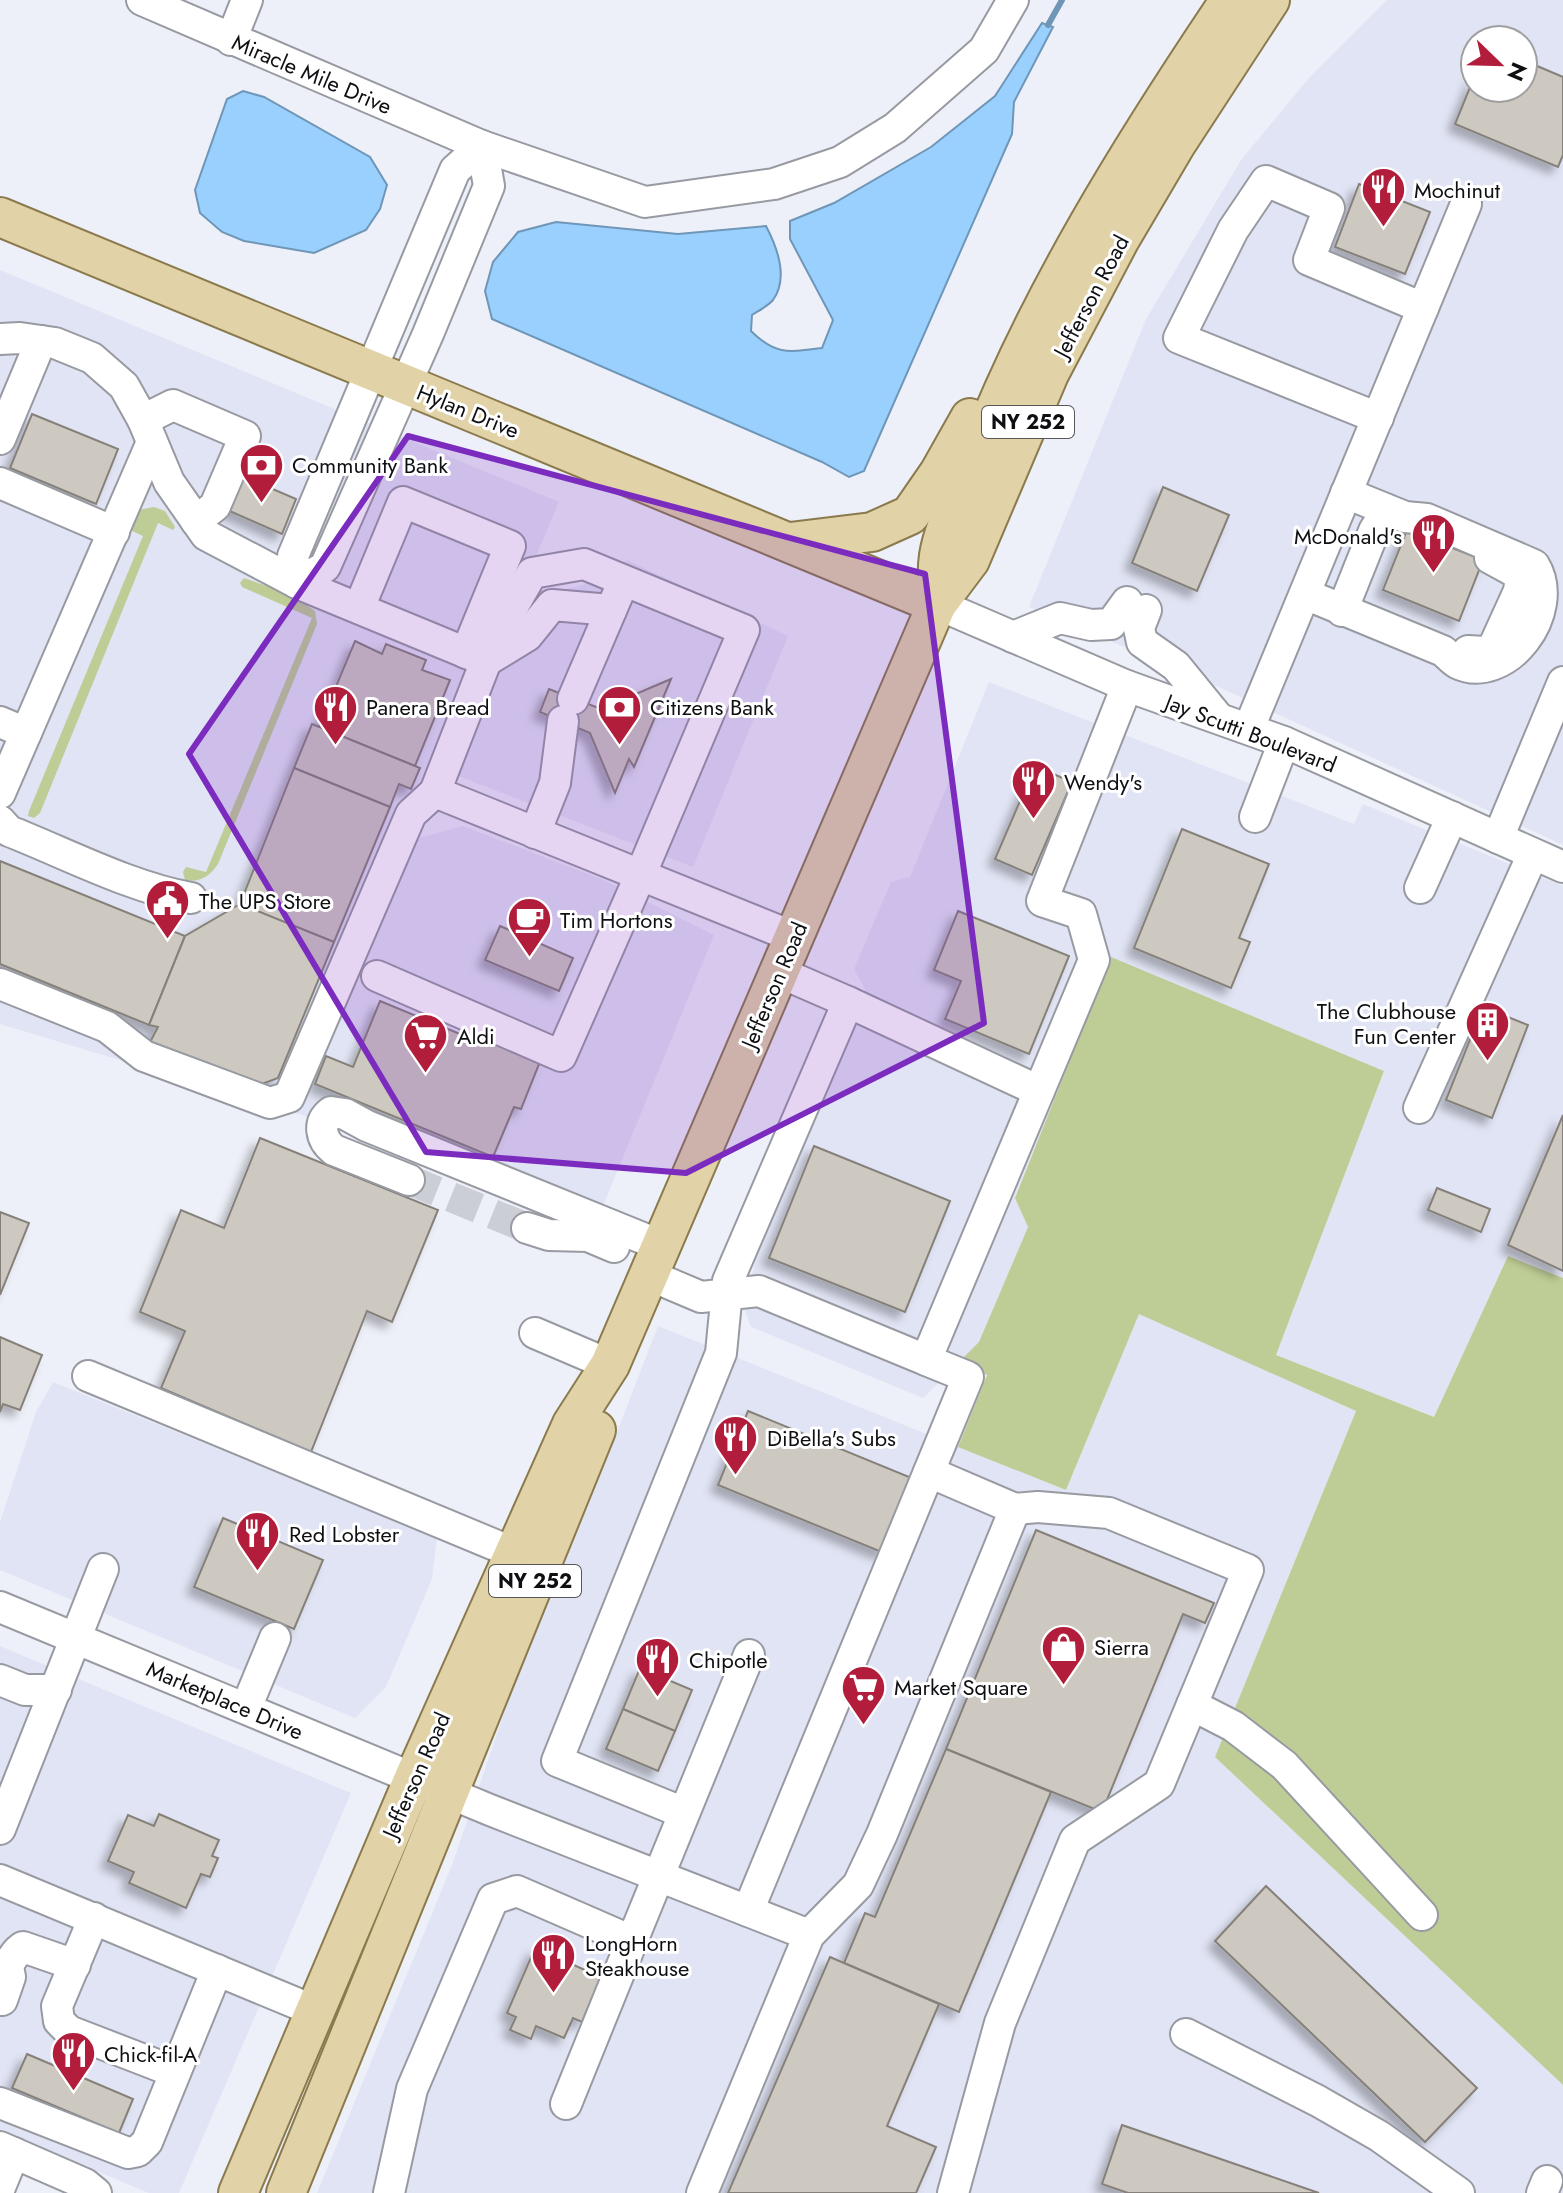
<svg xmlns="http://www.w3.org/2000/svg" width="1563" height="2193" font-family="Jost,sans-serif">
	<defs>
		<filter id="shadow"><feDropShadow dx="-7" dy="7" stdDeviation="4" flood-color="#0004"/></filter>
	</defs>
	<rect width="100%" height="100%" fill="#eef0f9"/>
	<!-- built -->
	<g fill="#e1e4f4" fill-rule="evenodd">
		<path d="M1387 0H1563V845L1201 679 1029 607 1146 319 1241 160 1310 77ZM1475 40H1523V88H1475Z"/>
		<path d="M0 270 559 502 415 839 463 826 604 880 714 935 603 1206 0 1024Z"/>
		<path d="M627 560 788 636 693 867 451 773 524 622 548 593 583 585Z"/>
		<path d="M989 682 1354 824 1363 804 1563 886V1278L1508 1256 1434 1417 1276 1355 1384 1071 1111 958 1015 1197 1028 1227 979 1343 923 1398 751 1327 743 1306 756 1259 865 989 854 969 891 882 910 877Z"/>
		<path d="M1139 1313 1356 1411 1215 1757 1563 2085V2193H317L452 1865 510 1696 593 1494 658 1326 1066 1490Z"/>
		<path d="M53 1382 437 1538 432 1579 386 1687 355 1718 0 1570V1522L36 1412Z"/>
		<path d="M0 1646 351 1793 179 2193H149L0 2131Z"/>
	</g>
	<!-- green -->
	<g fill="#becd95">
		<path d="M154 507 165 511 175 527 173 530 158 523 40 813 34 818 28 816 29 811 143 536 130 530 138 510Z"/>
		<path d="M244 578 294 596 315 611 317 624 218 864C210 876 200 883 185 880L183 872 186 867 206 872 312 618 242 587 240 583Z"/>
		<path d="M1111 957 1384 1071 1276 1355 1434 1417 1508 1256 1563 1278V2085L1215 1757 1356 1411 1139 1314 1066 1490 958 1447 987 1375 959 1362 979 1342 1028 1227 1015 1198Z"/>
	</g>
	<!-- water -->
	<g fill="#99d0fe" stroke="#6f96b7" stroke-width="2">
		<path d="M1042 23 1053 27 1014 102 1012 134 864 471 849 477 822 462 492 319 485 291 493 262 518 232 556 222 678 234 766 226C777 247 789 278 773 300 768 306 758 311 752 315L751 331C776 356 790 352 822 348L833 320 790 239V221L834 203 931 147 995 96Z"/>
		<path d="M243 91 264 97 370 157 387 185 380 209 366 230 314 253 244 241 222 232 200 213 195 190 227 99Z"/>
	</g>
	<g fill="none" stroke-linecap="round" stroke-linejoin="round">
		<!-- stream -->
		<path stroke="#6f96b7" stroke-width="6" d="M1048 25 1062 0"/>
	</g>
	<!-- building -->
	<g fill="#cdc8c0" stroke="#858079" stroke-width="2" filter="url(#shadow)">
		<path d="M1523 60 1563 77V155L1558 167 1455 124 1475 75V88H1523Z"/>
		<path d="M1359 184 1430 212 1405 274 1335 247Z"/>
		<path d="M32 414 118 449 96 504 10 468Z"/>
		<path d="M240 475 296 499 282 534 225 509Z"/>
		<path d="M1163 487 1229 515 1197 591 1132 563Z"/>
		<path d="M1407 530 1483 560 1459 621 1383 590Z"/>
		<path d="M355 641 382 654 386 644 426 660 422 670 450 680 415 766 319 727Z"/>
		<path d="M671 679 634 767 629 759 615 793 590 733 540 712 549 689 601 709Z"/>
		<path d="M312 724 420 768 411 789 399 784 390 807 294 768Z"/>
		<path d="M1035 766 1072 782 1032 875 995 859Z"/>
		<path d="M294 768 390 807 334 942 240 904Z"/>
		<path d="M1182 829 1269 864 1239 938 1250 942 1231 988 1134 948Z"/>
		<path d="M0 861 185 936 149 1025 0 964Z"/>
		<path d="M240 904 334 942 278 1078 251 1088 148 1046 158 1027 149 1025 185 936Z"/>
		<path d="M958 911 1069 956 1029 1054 945 1019 961 981 934 970Z"/>
		<path d="M500 926 573 958 559 991 485 960Z"/>
		<path d="M380 1001 489 1046 492 1039 541 1059 521 1109 514 1107 493 1157 315 1084 326 1056 353 1067Z"/>
		<path d="M1483 1007 1528 1025 1492 1118 1446 1100Z"/>
		<path d="M1563 1115V1271L1508 1245Z"/>
		<path d="M260 1138 438 1210 392 1322 367 1311 311 1452 161 1388 185 1331 140 1312 181 1210 224 1228Z"/>
		<path d="M814 1146 950 1201 905 1312 769 1258Z"/>
		<path d="M1437 1188 1490 1209 1481 1232 1428 1210Z"/>
		<path d="M0 1212 29 1223 0 1295Z"/>
		<path d="M0 1337 42 1355 20 1410 3 1404 0 1412Z"/>
		<path d="M748 1411 914 1479 884 1553 718 1485Z"/>
		<path d="M223 1518 323 1560 294 1629 194 1587Z"/>
		<path d="M1036 1530 1214 1603 1205 1623 1183 1614 1102 1812 946 1749Z"/>
		<path d="M640 1668 692 1690 675 1731 623 1709Z"/>
		<path d="M623 1709 675 1731 658 1771 606 1749Z"/>
		<path d="M946 1749 1051 1792 959 2012 844 1963 865 1913 875 1917Z"/>
		<path d="M159 1814 219 1840 212 1856 218 1858 210 1877 201 1874 186 1908 129 1883 134 1872 108 1861 128 1815 154 1826Z"/>
		<path d="M1266 1886 1477 2088 1425 2142 1215 1941Z"/>
		<path d="M535 1948 601 1977 582 2022 573 2018 564 2038 536 2026 531 2039 510 2030 516 2017 507 2013Z"/>
		<path d="M830 1957 939 2004 887 2126 936 2147 916 2193H728Z"/>
		<path d="M27 2054 133 2099 119 2133 12 2088Z"/>
		<path d="M1122 2125 1319 2193H1128L1102 2184Z"/>
	</g>
	<g fill="none" stroke-linecap="round" stroke-linejoin="round">
		<!-- minor-tunnel -->
		<path stroke="#ccced6" stroke-width="30" stroke-dasharray="30 15" stroke-linecap="butt" d="M409 1180 527 1228"/>
		<defs>
			<g id="minor">
				<path d="M142 0 482 146 645 202 774 184 840 162 895 128 984 50 1013 0"/>
				<path d="M231 40 247 0"/>
				<path d="M482 146 489 186 428 334 325 567 297 583 293 556 455 170Z"/>
				<path d="M0 339 20 338 55 343 92 358 124 386 143 420 169 482 206 535 297 583 486 661 435 792 794 937"/>
				<path d="M1378 418 1179 338 1233 230 1266 181 1329 208 1309 260 1423 308"/>
				<path d="M143 420 173 405 245 436 215 506 196 521"/>
				<path d="M0 439 41 341"/>
				<path d="M0 483 114 532"/>
				<path d="M1305 594 1443 651C1447 654 1452 660 1457 663 1505 687 1563 612 1534 565L1427 519 1405 517 1346 493"/>
				<path d="M937 604 1127 686 1284 742 1563 867"/>
				<path d="M359 608 403 502 510 546 466 653"/>
				<path d="M1146 610 1139 628 1142 642 1176 666 1216 715"/>
				<path d="M1342 611 1374 531 1387 510"/>
				<path d="M1013 637 1060 618 1091 625 1111 624 1127 602"/>
				<path d="M1468 651 1485 652 1493 648 1519 591 1521 575 1490 558"/>
				<path d="M486 661 527 636 552 605 611 610"/>
				<path d="M573 699 618 594"/>
				<path d="M0 722 26 733 0 793"/>
				<path d="M1249 728 1466 204"/>
				<path d="M26 733 152 442"/>
				<path d="M1255 817 1284 742"/>
				<path d="M0 821 9 831C65 853 132 888 191 898"/>
				<path d="M535 833 555 783 563 721"/>
				<path d="M1498 838 1563 682"/>
				<path d="M1420 888 1452 817"/>
				<path d="M377 976 561 1056 640 876 744 630 584 564 532 573 500 629 486 661"/>
				<path d="M0 984 107 1027 144 1056 270 1103 289 1097 411 814 435 792"/>
				<path d="M848 1002 1039 1091"/>
				<path d="M1419 1108 1533 854"/>
				<path d="M409 1180 334 1150C321 1140 317 1123 331 1112L345 1114 367 1126 662 1246"/>
				<path d="M527 1228 549 1235 588 1236 614 1247"/>
				<path d="M649 1275 701 1297 759 1291 926 1360"/>
				<path d="M535 1333 610 1365"/>
				<path d="M88 1376 514 1553"/>
				<path d="M0 1607 490 1810 809 1935"/>
				<path d="M0 1680 25 1690H56"/>
				<path d="M1192 1705 1233 1726 1284 1765 1422 1915"/>
				<path d="M246 1708 275 1638"/>
				<path d="M684 1813 557 1761 721 1353 728 1281 848 1002 779 972"/>
				<path d="M0 1829 103 1569"/>
				<path d="M0 1880 315 2011"/>
				<path d="M748 1911 968 1377 926 1360 1094 960 1081 914 1042 901 1127 686"/>
				<path d="M94 1918 57 2006 59 2021 69 2031 175 2072"/>
				<path d="M0 1972C11 1966 12 1953 23 1947L75 1965"/>
				<path d="M2 2000 10 1977 8 1967"/>
				<path d="M1186 2034 1318 2101 1379 2136 1459 2193"/>
				<path d="M0 2103 128 2153 138 2151 147 2142 217 1970"/>
				<path d="M566 2104 632 1941"/>
				<path d="M0 2147 85 2184 96 2193"/>
				<path d="M0 2187 14 2153"/>
				<path d="M389 2193 412 2089 493 1899 517 1891 632 1941 749 1655"/>
				<path d="M702 2193 809 1935 858 1885 882 1834 1015 1509 929 1472"/>
				<path d="M953 2193 1000 2023 1075 1840 1159 1784 1248 1570 1109 1513 1038 1507 1015 1509"/>
				<path d="M1542 2193 1547 2181"/>
			</g>
			<g id="major">
				<path d="M0 217 937 604"/>
				<path d="M790 542 872 532 910 515 939 473 970 418"/>
				<path d="M937 604C938 587 936 567 940 550 947 519 963 489 975 459 1037 297 1133 144 1230 0"/>
				<path d="M238 2193 414 1778 572 1424 610 1365 937 604 970 560 1049 374 1120 239 1176 144 1270 0"/>
				<path d="M286 2193 596 1430"/>
			</g>
		</defs>
		<!-- minor casing -->
		<use href="#minor" stroke="#989aa2" stroke-width="34"/>
		<!-- major casing -->
		<use href="#major" stroke="#8a7a4c" stroke-width="42"/>
		<!-- minor -->
		<use href="#minor" stroke="#fff" stroke-width="30"/>
		<!-- major -->
		<use href="#major" stroke="#e1d2a7" stroke-width="38"/>
	</g>
	<!-- marked area -->
	<path fill="#7b2cbf" fill-opacity="0.2" stroke="#7b2cbf" stroke-width="6" stroke-linejoin="round" d="M408 436 925 574 984 1023 686 1173 426 1152 189 754Z"/>
	<!-- icons -->
	<defs>
		<symbol id="restaurant-pin" viewBox="-11 -11 22 30"><path d="M0 17L-7.5 6A9.5 9.5 0 1 1 7.5 6Z" fill="#b11d3b" stroke="#fff"/><path d="M-5-6h1v4h1v-4h1v4h1v-4h1v5L-1.5 .5V6h-2V.5L-5-1ZM5-6V6H3V1.5H1.5Q1.5-4 5-6Z" fill="#fff"/></symbol>
		<symbol id="bank-pin" viewBox="-11 -11 22 30"><path d="M0 17L-7.5 6A9.5 9.5 0 1 1 7.5 6Z" fill="#b11d3b" stroke="#fff"/><path d="M-6-4H6V4H-6ZM0-2.3a2.3 2.3 0 1 0 0 4.6a2.3 2.3 0 1 0 0-4.6Z" fill="#fff"/></symbol>
		<symbol id="civic-pin" viewBox="-11 -11 22 30"><path d="M0 17L-7.5 6A9.5 9.5 0 1 1 7.5 6Z" fill="#b11d3b" stroke="#fff"/><path d="M-.6-6.5H3V-4.5H.6V-3L4-1V1h2V6H-6V1h2V-1L-.6-3ZM-1.2 2.5V6h2.4V2.5Z" fill="#fff"/></symbol>
		<symbol id="cafe-pin" viewBox="-11 -11 22 30"><path d="M0 17L-7.5 6A9.5 9.5 0 1 1 7.5 6Z" fill="#b11d3b" stroke="#fff"/><path d="M-5.5-4.5H6V0H3Q3 3.5 0 3.5H-2.5Q-5.5 3.5-5.5 0ZM3-3.2v2h1.7v-2ZM-6 4.5H4V6H-6Z" fill="#fff"/></symbol>
		<symbol id="building-pin" viewBox="-11 -11 22 30"><path d="M0 17L-7.5 6A9.5 9.5 0 1 1 7.5 6Z" fill="#b11d3b" stroke="#fff"/><path d="M-4-6H4V6H1V3H-1V6H-4ZM-2.5-4.3h1.7v1.8h-1.7ZM.8-4.3h1.7v1.8H.8ZM-2.5-1h1.7V.8h-1.7ZM.8-1h1.7V.8H.8Z" fill="#fff"/></symbol>
		<symbol id="supermarket-pin" viewBox="-11 -11 22 30"><path d="M0 17L-7.5 6A9.5 9.5 0 1 1 7.5 6Z" fill="#b11d3b" stroke="#fff"/><path d="M-6-5.5h2.5l.6 2H6L4.5 2H-2.5L-4.4-4H-6ZM-1.5 3.2a1.3 1.3 0 1 0 .1 0ZM3 3.2a1.3 1.3 0 1 0 .1 0Z" fill="#fff"/></symbol>
		<symbol id="shop-pin" viewBox="-11 -11 22 30"><path d="M0 17L-7.5 6A9.5 9.5 0 1 1 7.5 6Z" fill="#b11d3b" stroke="#fff"/><path d="M-5-2.5h2.3a2.7 3.5 0 0 1 5.4 0H5L5.5 6h-11ZM-1.5-2.5h3a1.5 2.3 0 0 0-3 0Z" fill="#fff"/></symbol>
	</defs>
	<g fill-rule="evenodd">
		<use href="#restaurant-pin" x="1358" y="164" width="51" height="69"/>
		<use href="#bank-pin" x="236" y="440" width="51" height="69"/>
		<use href="#restaurant-pin" x="1408" y="510" width="51" height="69"/>
		<use href="#restaurant-pin" x="310" y="682" width="51" height="69"/>
		<use href="#bank-pin" x="594" y="682" width="51" height="69"/>
		<use href="#restaurant-pin" x="1008" y="756" width="51" height="69"/>
		<use href="#civic-pin" x="142" y="876" width="51" height="69"/>
		<use href="#cafe-pin" x="504" y="894" width="51" height="69"/>
		<use href="#building-pin" x="1462" y="998" width="51" height="69"/>
		<use href="#supermarket-pin" x="400" y="1010" width="51" height="69"/>
		<use href="#restaurant-pin" x="710" y="1412" width="51" height="69"/>
		<use href="#restaurant-pin" x="232" y="1508" width="51" height="69"/>
		<use href="#shop-pin" x="1038" y="1622" width="51" height="69"/>
		<use href="#restaurant-pin" x="632" y="1634" width="51" height="69"/>
		<use href="#supermarket-pin" x="838" y="1662" width="51" height="69"/>
		<use href="#restaurant-pin" x="528" y="1930" width="51" height="69"/>
		<use href="#restaurant-pin" x="48" y="2028" width="51" height="69"/>
	</g>
	<g text-anchor="middle" dominant-baseline="central" stroke-width="6" stroke-linejoin="round" paint-order="stroke">
		<!-- shield labels -->
		<g fill="#fff" stroke="#565759" stroke-width="2">
			<rect x="982" y="406" width="92" height="32" rx="6"/>
			<rect x="489" y="1565" width="92" height="32" rx="6"/>
		</g>
		<g font-size="20" font-weight="bold" fill="#0e0f12">
			<text x="1028" y="422">NY 252</text>
			<text x="535" y="1581">NY 252</text>
		</g>
		<!-- street labels -->
		<g font-size="22" fill="#0e0f12" stroke="#fff">
			<text transform="translate(312 74) rotate(23)">Miracle Mile Drive</text>
			<text transform="translate(1091 296) rotate(-62)">Jefferson Road</text>
			<text transform="translate(468 411) rotate(22)">Hylan Drive</text>
			<text transform="translate(1251 733) rotate(21)">Jay Scutti Boulevard</text>
			<text transform="translate(774 985) rotate(-67)">Jefferson Road</text>
			<text transform="translate(225 1700) rotate(23)">Marketplace Drive</text>
			<text transform="translate(416 1775) rotate(-66)">Jefferson Road</text>
		</g>
		<!-- poi labels -->
		<g font-size="22" fill="#0e0f12" stroke="#fff" text-anchor="start">
			<text x="1414" y="190">Mochinut</text>
			<text x="292" y="465">Community Bank</text>
			<text x="1402" y="536" text-anchor="end">McDonald's</text>
			<text x="366" y="707">Panera Bread</text>
			<text x="650" y="707">Citizens Bank</text>
			<text x="1064" y="782">Wendy's</text>
			<text x="199" y="901">The UPS Store</text>
			<text x="560" y="920">Tim Hortons</text>
			<text x="1456" y="1011" text-anchor="end">The Clubhouse<tspan x="1456" dy="25">Fun Center</tspan></text>
			<text x="457" y="1036">Aldi</text>
			<text x="767" y="1438">DiBella's Subs</text>
			<text x="289" y="1534">Red Lobster</text>
			<text x="1094" y="1647">Sierra</text>
			<text x="689" y="1660">Chipotle</text>
			<text x="894" y="1687">Market Square</text>
			<text x="585" y="1943">LongHorn<tspan x="585" dy="25">Steakhouse</tspan></text>
			<text x="104" y="2054">Chick-fil-A</text>
		</g>
	</g>
	<!-- north arrow -->
	<g transform="translate(1499 64) rotate(113)"><circle r="38" fill="#ffffff" stroke="#9f9fa0" stroke-width="2"/>
	<path d="M0-6L14 30L0 20L-14 30Z" fill="#b11d3b"/>
	<text y="-12" font-size="22" font-weight="bold" text-anchor="middle" fill="#0e0f12">N</text>
	</g>
</svg>
